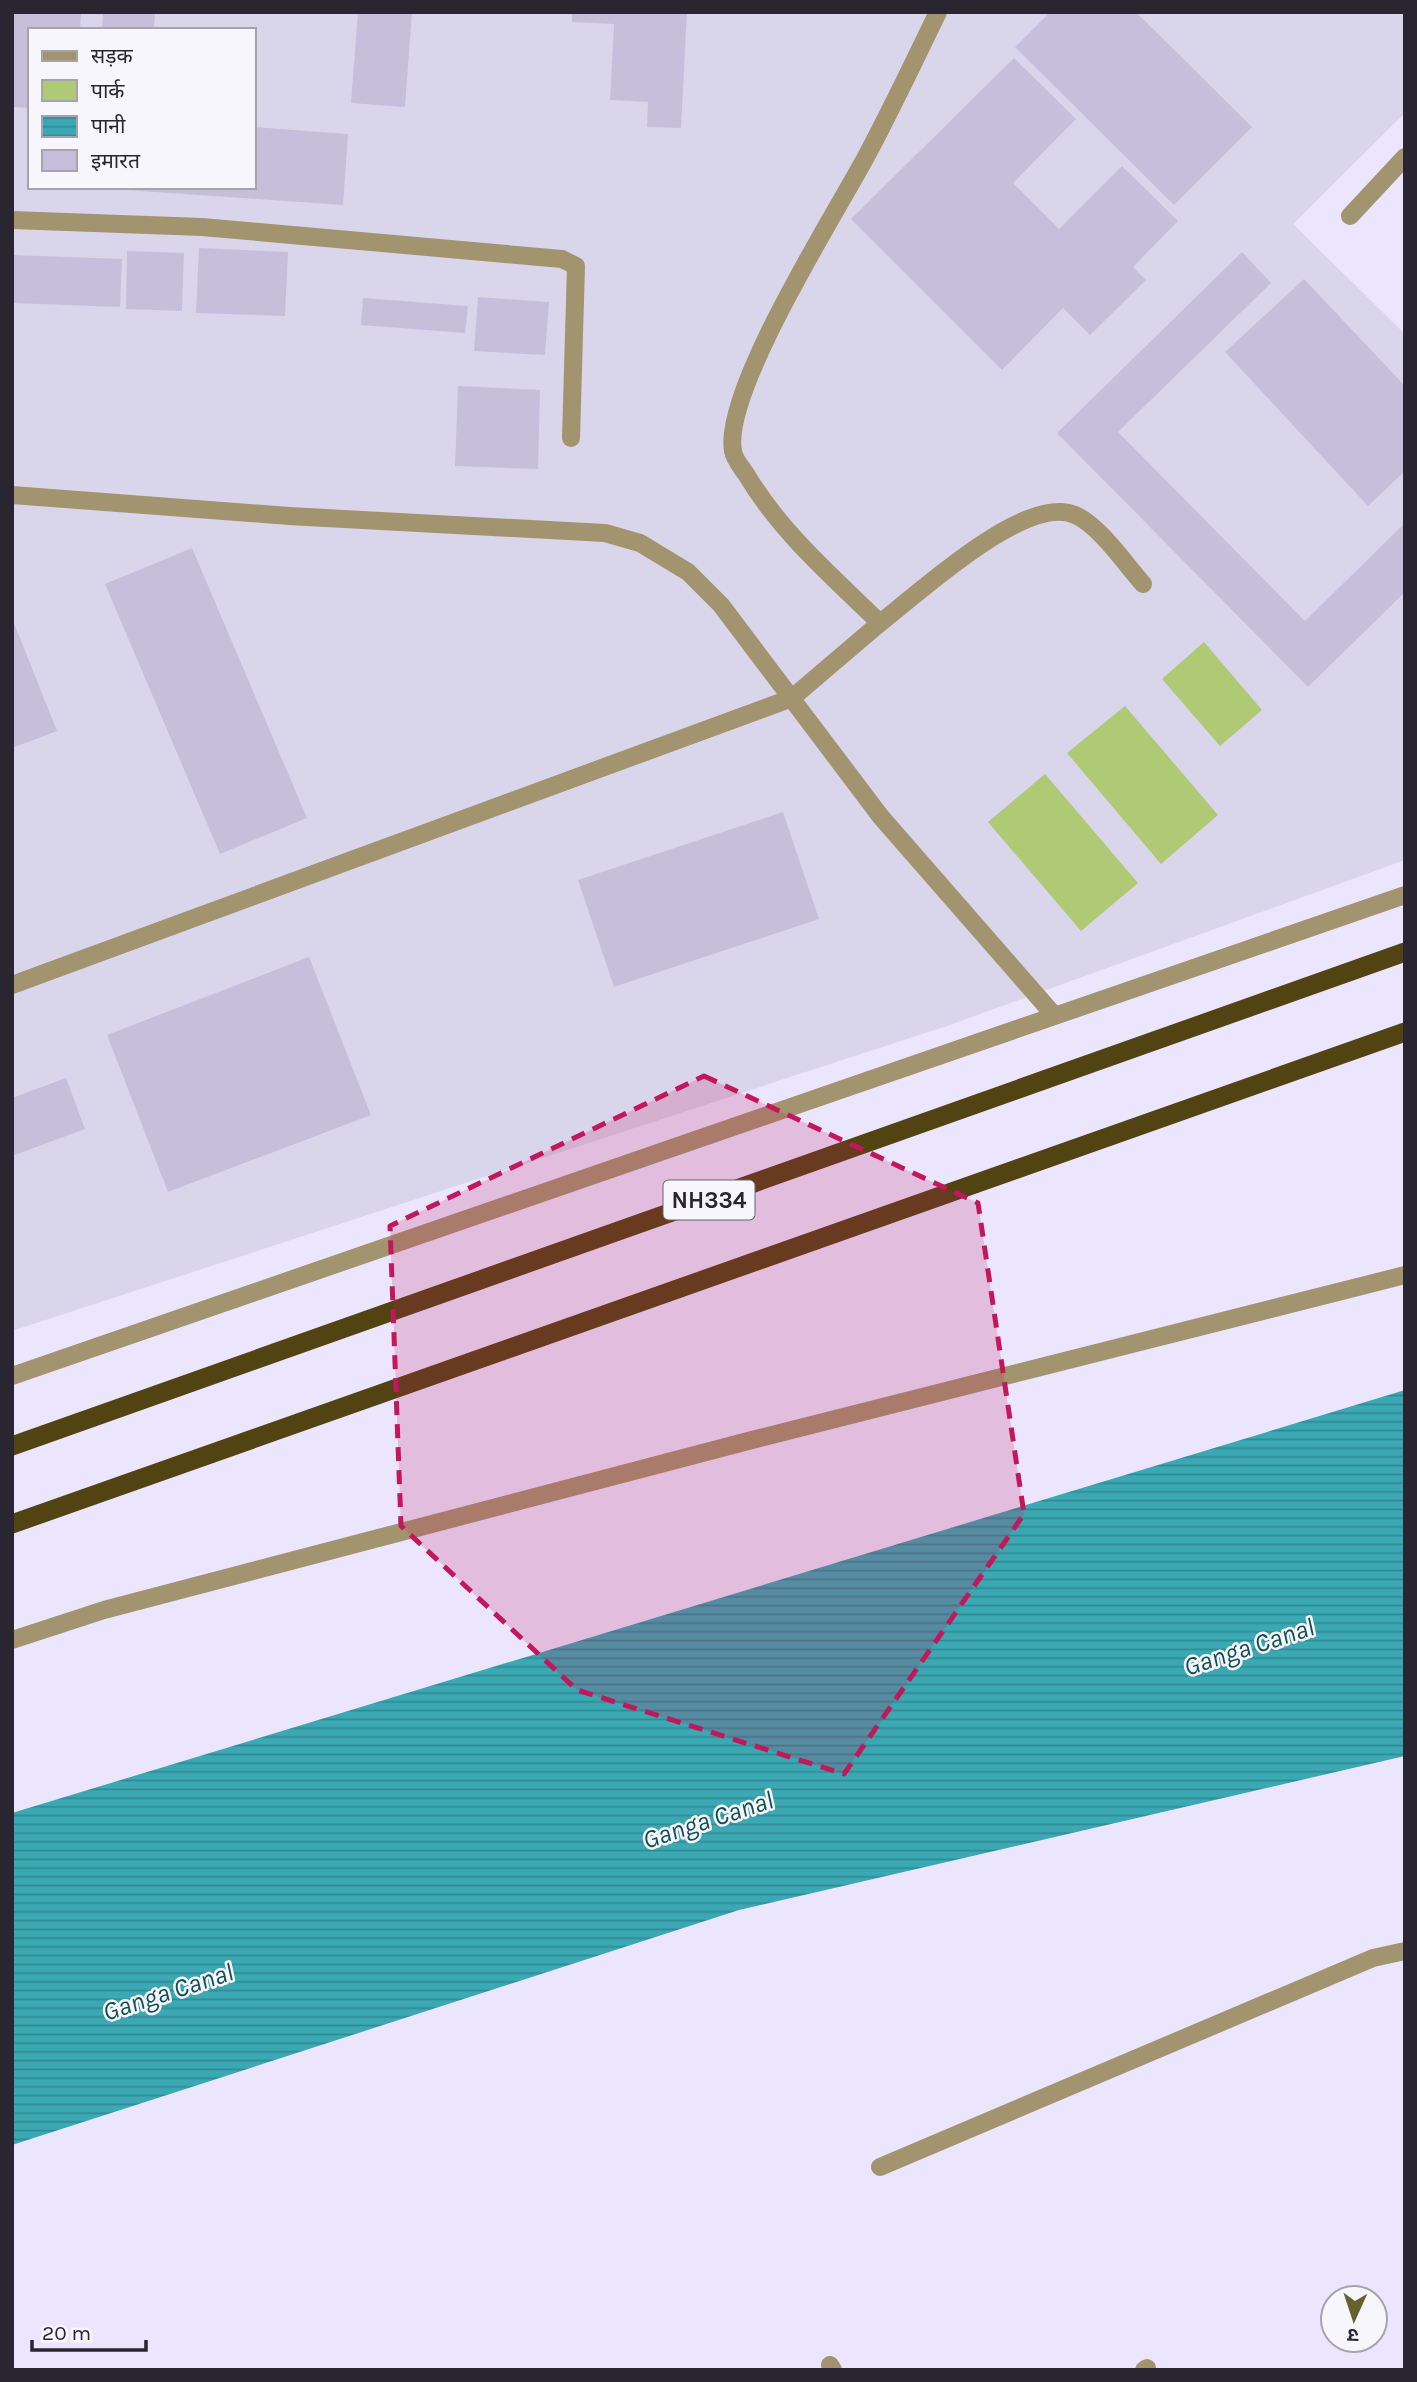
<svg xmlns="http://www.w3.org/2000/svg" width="1417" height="2382" font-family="Karla,'Noto Sans Devanagari',sans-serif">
	<defs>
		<pattern id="water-rules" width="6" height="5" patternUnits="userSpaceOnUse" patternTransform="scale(1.75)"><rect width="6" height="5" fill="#3ba9b3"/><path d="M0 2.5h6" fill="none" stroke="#328992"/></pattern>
	</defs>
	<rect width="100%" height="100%" fill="#ebe6fe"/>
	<!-- education -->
	<path fill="#d9d6eb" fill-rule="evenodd" d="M12 12H1405V113L1293 224 1405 334V860L947 1026 12 1331ZM30 30H254V187H30Z"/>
	<!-- park -->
	<g fill="#afc975">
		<path d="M1204 642 1262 710 1220 746 1162 679Z"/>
		<path d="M1125 706 1218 815 1161 864 1067 753Z"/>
		<path d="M1045 774 1138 883 1081 931 988 822Z"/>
	</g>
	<!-- water -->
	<path fill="url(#water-rules)" d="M1405 1390V1756L739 1910 12 2145V1813Z"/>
	<!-- building -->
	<g fill="#c6bfdc">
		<path d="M12 12H81L80 30H30V108L12 107Z"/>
		<path d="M103 12H155L154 30H102Z"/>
		<path d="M358 12H412L405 107 351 103Z"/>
		<path d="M572 12H687L681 128 647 127 648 102 610 100 614 24 572 22Z"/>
		<path d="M1050 12H1136L1252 127 1174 205 1015 47Z"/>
		<path d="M1014 58 1076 119 1013 183 1059 229 1122 166 1178 221 1133 267 1146 280 1090 335 1063 308 1002 370 851 219Z"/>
		<path d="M254 127 348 134 343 205 112 189 254 187Z"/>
		<path d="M199 248 288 252 285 316 196 313Z"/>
		<path d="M127 251 184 253 182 311 126 309Z"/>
		<path d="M1242 252 1271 283 1118 432 1305 621 1405 523V592L1308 687 1057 433Z"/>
		<path d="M14 255 122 259 120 307 12 303Z"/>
		<path d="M1304 279 1405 386V471L1368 506 1225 352Z"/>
		<path d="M478 297 549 302 545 355 474 351Z"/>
		<path d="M363 298 468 306 465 333 361 325Z"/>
		<path d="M458 386 540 390 538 469 455 466Z"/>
		<path d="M192 548 307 818 220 854 105 584Z"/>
		<path d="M12 618 57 731 12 748Z"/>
		<path d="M783 812 819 919 614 987 578 880Z"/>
		<path d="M309 957 371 1115 168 1192 107 1035Z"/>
		<path d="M66 1078 85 1129 12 1156V1098Z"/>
	</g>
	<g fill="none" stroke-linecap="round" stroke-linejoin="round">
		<!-- service -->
		<g stroke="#a2946e" stroke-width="18">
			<path d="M938 12C915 60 892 108 867 155 836 213 722 392 733 451 734 459 742 468 746 474 781 533 832 576 880 623 919 593 1026 493 1075 515 1099 525 1126 565 1143 584"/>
			<path d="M12 220 202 227 562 259 576 266 571 438"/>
			<path d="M12 495 289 516 605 533 640 543 688 572 721 605 881 817 1053 1014"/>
			<path d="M12 985 792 698 880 623"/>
		</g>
		<!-- minor -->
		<g stroke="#a2946e" stroke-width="18">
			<path d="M1350 216 1405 157"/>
			<path d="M12 1640 104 1610 752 1440 1405 1275"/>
			<path d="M880 2167 1373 1958 1405 1951"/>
			<path d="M830 2365 833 2370"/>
			<path d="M1144 2370 1147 2368"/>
		</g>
		<!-- tertiary -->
		<path stroke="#a2946e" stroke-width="18" d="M12 1376 1405 895"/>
		<!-- trunk -->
		<g stroke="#524312" stroke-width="19">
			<path d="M12 1446 1405 952"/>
			<path d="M12 1524 1405 1032"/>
		</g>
	</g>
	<!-- marked area -->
	<path fill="#c2185b" fill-opacity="0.2" stroke="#c2185b" stroke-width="5" stroke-dasharray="14 9" stroke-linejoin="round" d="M704 1076 978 1203 1024 1514 844 1774 577 1690 401 1526 390 1226Z"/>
	<g text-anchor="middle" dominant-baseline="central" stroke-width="5" stroke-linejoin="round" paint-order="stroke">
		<!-- shield labels -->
		<rect fill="#f7f6fc" stroke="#67646e" stroke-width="2" x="663.5" y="1180.5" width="91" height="39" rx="5"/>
		<g font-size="23" font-weight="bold" fill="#292631">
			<text x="709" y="1200">NH334</text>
		</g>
		<!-- water labels -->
		<g font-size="26" font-style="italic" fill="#105055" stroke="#f7f6fc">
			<text transform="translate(1249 1647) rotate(-18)">Ganga Canal</text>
			<text transform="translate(708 1820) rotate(-18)">Ganga Canal</text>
			<text transform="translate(168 1992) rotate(-18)">Ganga Canal</text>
		</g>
	</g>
	<!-- border -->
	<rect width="1417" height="2382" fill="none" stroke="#292631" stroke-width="28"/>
	<!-- legend -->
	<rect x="28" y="28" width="228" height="161" fill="#f7f6fc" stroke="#a5a3ab" stroke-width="2"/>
	<rect x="42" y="51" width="35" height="10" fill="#a2946e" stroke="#a5a3ab" stroke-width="2"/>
	<text x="91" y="63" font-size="21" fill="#292631">सड़क</text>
	<rect x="42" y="80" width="35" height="21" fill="#afc975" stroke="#a5a3ab" stroke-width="2"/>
	<text x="91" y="98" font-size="21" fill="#292631">पार्क</text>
	<rect x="42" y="116" width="35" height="21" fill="url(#water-rules)" stroke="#a5a3ab" stroke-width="2"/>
	<text x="91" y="133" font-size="21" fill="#292631">पानी</text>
	<rect x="42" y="150" width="35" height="21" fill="#c6bfdc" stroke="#a5a3ab" stroke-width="2"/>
	<text x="91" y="168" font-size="21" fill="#292631">इमारत</text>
	<!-- north arrow -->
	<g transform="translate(1354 2319) rotate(183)"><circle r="33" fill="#f7f6fc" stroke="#a5a3ab" stroke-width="2"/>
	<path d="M0-5L12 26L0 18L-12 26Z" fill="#66612e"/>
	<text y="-10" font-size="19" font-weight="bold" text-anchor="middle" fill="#292631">उ</text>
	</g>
	<!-- scale -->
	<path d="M32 2340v10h114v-10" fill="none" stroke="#292631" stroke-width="3.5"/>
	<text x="42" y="2340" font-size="21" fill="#292631" stroke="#f7f6fc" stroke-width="5" paint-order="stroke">20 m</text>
</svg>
